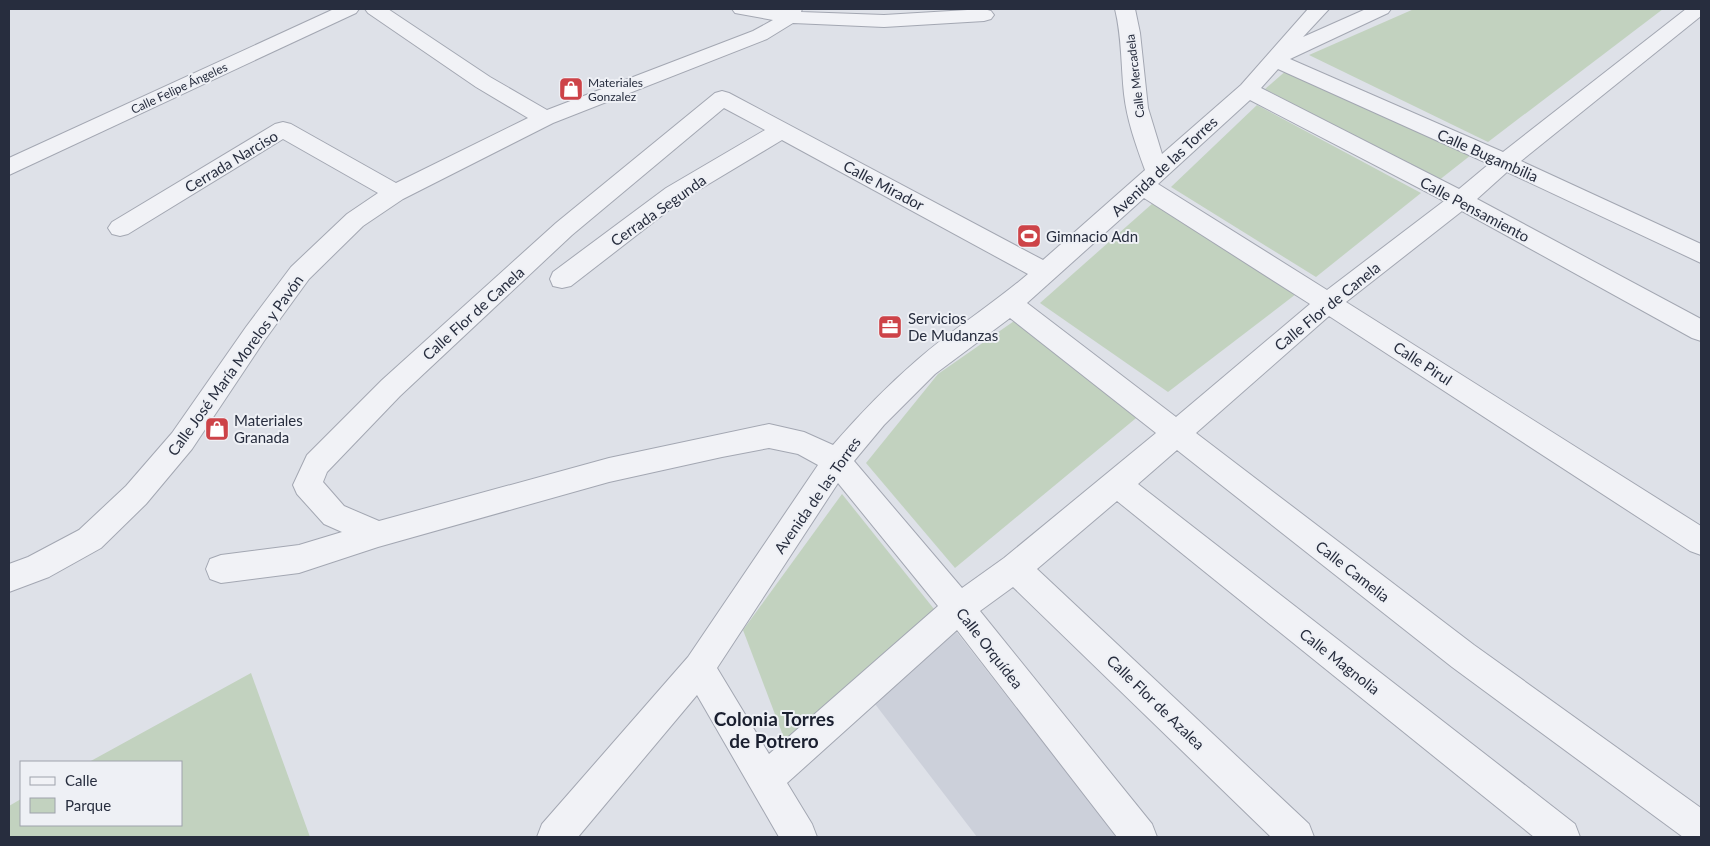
<svg xmlns="http://www.w3.org/2000/svg" width="1710" height="846" font-family="Lato,sans-serif">
	<rect width="100%" height="100%" fill="#dee1e8"/>
	<!-- built -->
	<path fill="#ccd0da" d="M955 630 1117 837H977L875 704Z"/>
	<!-- green -->
	<g fill="#c2d2bf">
		<path d="M1414 9H1663L1488 142 1309 55Z"/>
		<path d="M1288 69 1471 155 1438 181 1265 89Z"/>
		<path d="M1257 105 1421 193 1316 277 1171 187Z"/>
		<path d="M1153 203 1296 294 1168 392 1040 303Z"/>
		<path d="M1017 319 1141 414 955 568 866 463 938 374Z"/>
		<path d="M842 494 938 614 787 746 743 630Z"/>
		<path d="M251 673 310 837H9V806L21 799V825H181V762H89Z"/>
	</g>
	<g fill="none" stroke-linecap="round" stroke-linejoin="round">
		<defs>
			<g id="minor">
				<path d="M334 9H359L356 13 9 175V158Z"/>
				<path d="M365 9H388L490 77 547 110 753 31 773 20 735 13 732 9H802L801 12 884 15 984 9 991 11 994 15 991 19 984 21 884 27 793 23 767 39 553 123 403 199 363 226 309 279 264 341 192 449 146 504 101 548 49 577 9 592V564L28 557 79 530 126 486 172 433 246 327 291 267 347 214 378 193 283 139 128 234 120 236 112 234 108 228 112 222 275 124 283 122 291 124 396 183 528 118 476 87 368 13Z"/>
				<path d="M1115 9H1135L1140 33 1148 108 1162 154 1241 85 1308 9H1329L1303 37 1366 9H1391L1388 13 1290 59 1503 152 1686 9H1701V16L1521 161 1701 244V263L1507 172 1477 199 1701 319V341L1692 338 1462 211 1346 302 1701 526V555L1690 551 1329 316 1196 433 1474 645 1701 808V837H1683L1452 667 1177 450 1138 484 1575 824 1580 837H1534L1117 501 1037 569 1309 824 1314 837H1271L1013 587 980 611 1152 824 1157 837H1117L957 630 787 783 812 824 817 837H779L697 695 578 837H537L542 824 688 657 818 465 798 454 769 448 722 457 609 482 378 547 299 573 221 583 210 579 206 569 210 559 221 555 299 545 342 532 324 524 297 494 293 485 307 455 382 380 556 223 715 93 722 91 729 93 1043 260 1145 170C1136 145 1127 121 1124 94 1121 66 1122 37 1115 9ZM1278 69 1489 164 1459 189 1261 88ZM1250 100 1444 201 1327 290 1158 184ZM724 108 765 130 666 188 553 272 550 279 553 286 562 288 571 286 682 200 782 140 1028 274C992 305 951 330 916 361 886 387 859 415 833 445L804 432 769 424 609 458 379 521 344 506 323 482 327 472 400 396 572 235ZM1144 198 1310 304 1176 417 1027 303ZM1010 318 1156 433 1004 558 962 588 854 461 884 425 935 374ZM838 483 938 606 769 754 717 668Z"/>
			</g>
		</defs>
		<!-- minor casing -->
		<use href="#minor" stroke="#a3a7b2" stroke-width="2"/>
		<!-- minor -->
		<use href="#minor" fill="#f1f2f6" fill-rule="evenodd"/>
	</g>
	<!-- icons -->
	<defs>
		<symbol id="shop-square" viewBox="-11 -11 22 22"><rect x="-9" y="-9" width="18" height="18" rx="4" fill="#cd4348" stroke="#eef0f5"/><path d="M-5-2.5h2.3a2.7 3.5 0 0 1 5.4 0H5L5.5 6h-11ZM-1.5-2.5h3a1.5 2.3 0 0 0-3 0Z" fill="#fff"/></symbol>
		<symbol id="stadium-square" viewBox="-11 -11 22 22"><rect x="-9" y="-9" width="18" height="18" rx="4" fill="#cd4348" stroke="#eef0f5"/><path d="M0-5a6.5 5 0 1 0 0 10a6.5 5 0 1 0 0-10ZM-3.5-1.8h7v3.6h-7Z" fill="#fff"/></symbol>
		<symbol id="office-square" viewBox="-11 -11 22 22"><rect x="-9" y="-9" width="18" height="18" rx="4" fill="#cd4348" stroke="#eef0f5"/><path d="M-6-3h4V-5.5h4V-3h4V5H-6ZM-1-4.5V-3h2v-1.5ZM-6 0V1H6V0Z" fill="#fff"/></symbol>
	</defs>
	<g fill-rule="evenodd">
		<use href="#shop-square" x="557" y="75" width="28" height="28"/>
		<use href="#stadium-square" x="1015" y="222" width="28" height="28"/>
		<use href="#office-square" x="876" y="313" width="28" height="28"/>
		<use href="#shop-square" x="203" y="415" width="28" height="28"/>
	</g>
	<g text-anchor="middle" dominant-baseline="central" stroke-width="4" stroke-linejoin="round" paint-order="stroke">
		<!-- far-street labels -->
		<g font-size="12" fill="#272d3e" stroke="#eef0f5">
			<text transform="translate(1135 76) rotate(-97)">Calle Mercadela</text>
			<text transform="translate(179 88) rotate(-25)">Calle Felipe Ángeles</text>
		</g>
		<!-- far-poi labels -->
		<g font-size="12" fill="#272d3e" stroke="#eef0f5" text-anchor="start">
			<text x="588" y="82">Materiales<tspan x="588" dy="14">Gonzalez</tspan></text>
		</g>
		<!-- street labels -->
		<g font-size="15" fill="#272d3e" stroke="#eef0f5">
			<text transform="translate(1488 155) rotate(24)">Calle Bugambilia</text>
			<text transform="translate(231 161) rotate(-31)">Cerrada Narciso</text>
			<text transform="translate(1164 166) rotate(-43)">Avenida de las Torres</text>
			<text transform="translate(884 185) rotate(28)">Calle Mirador</text>
			<text transform="translate(1475 209) rotate(28)">Calle Pensamiento</text>
			<text transform="translate(658 210) rotate(-35)">Cerrada Segunda</text>
			<text transform="translate(1327 306) rotate(-39)">Calle Flor de Canela</text>
			<text transform="translate(473 313) rotate(-42)">Calle Flor de Canela</text>
			<text transform="translate(1423 363) rotate(33)">Calle Pirul</text>
			<text transform="translate(235 365) rotate(-54)">Calle José María Morelos y Pavón</text>
			<text transform="translate(817 495) rotate(-55)">Avenida de las Torres</text>
			<text transform="translate(1353 571) rotate(38)">Calle Camelia</text>
			<text transform="translate(990 648) rotate(52)">Calle Orquídea</text>
			<text transform="translate(1340 661) rotate(38)">Calle Magnolia</text>
			<text transform="translate(1156 702) rotate(44)">Calle Flor de Azalea</text>
		</g>
		<!-- poi labels -->
		<g font-size="15" fill="#272d3e" stroke="#eef0f5" text-anchor="start">
			<text x="1046" y="236">Gimnacio Adn</text>
			<text x="908" y="318">Servicios<tspan x="908" dy="17">De Mudanzas</tspan></text>
			<text x="234" y="420">Materiales<tspan x="234" dy="17">Granada</tspan></text>
		</g>
		<!-- near-neighbourhood labels -->
		<g font-size="19" font-weight="bold" fill="#1a1f2f" stroke="#eef0f5">
			<text x="774" y="718">Colonia Torres<tspan x="774" dy="22">de Potrero</tspan></text>
		</g>
	</g>
	<!-- border -->
	<rect width="1710" height="846" fill="none" stroke="#272d3e" stroke-width="20"/>
	<!-- legend -->
	<rect x="20" y="761" width="162" height="65" fill="#eef0f5" stroke="#9ea2ac"/>
	<rect x="30" y="777" width="25" height="8" fill="#f1f2f6" stroke="#9ea2ac"/>
	<text x="65" y="786" font-size="15" fill="#272d3e">Calle</text>
	<rect x="30" y="798" width="25" height="15" fill="#c2d2bf" stroke="#9ea2ac"/>
	<text x="65" y="811" font-size="15" fill="#272d3e">Parque</text>
</svg>
